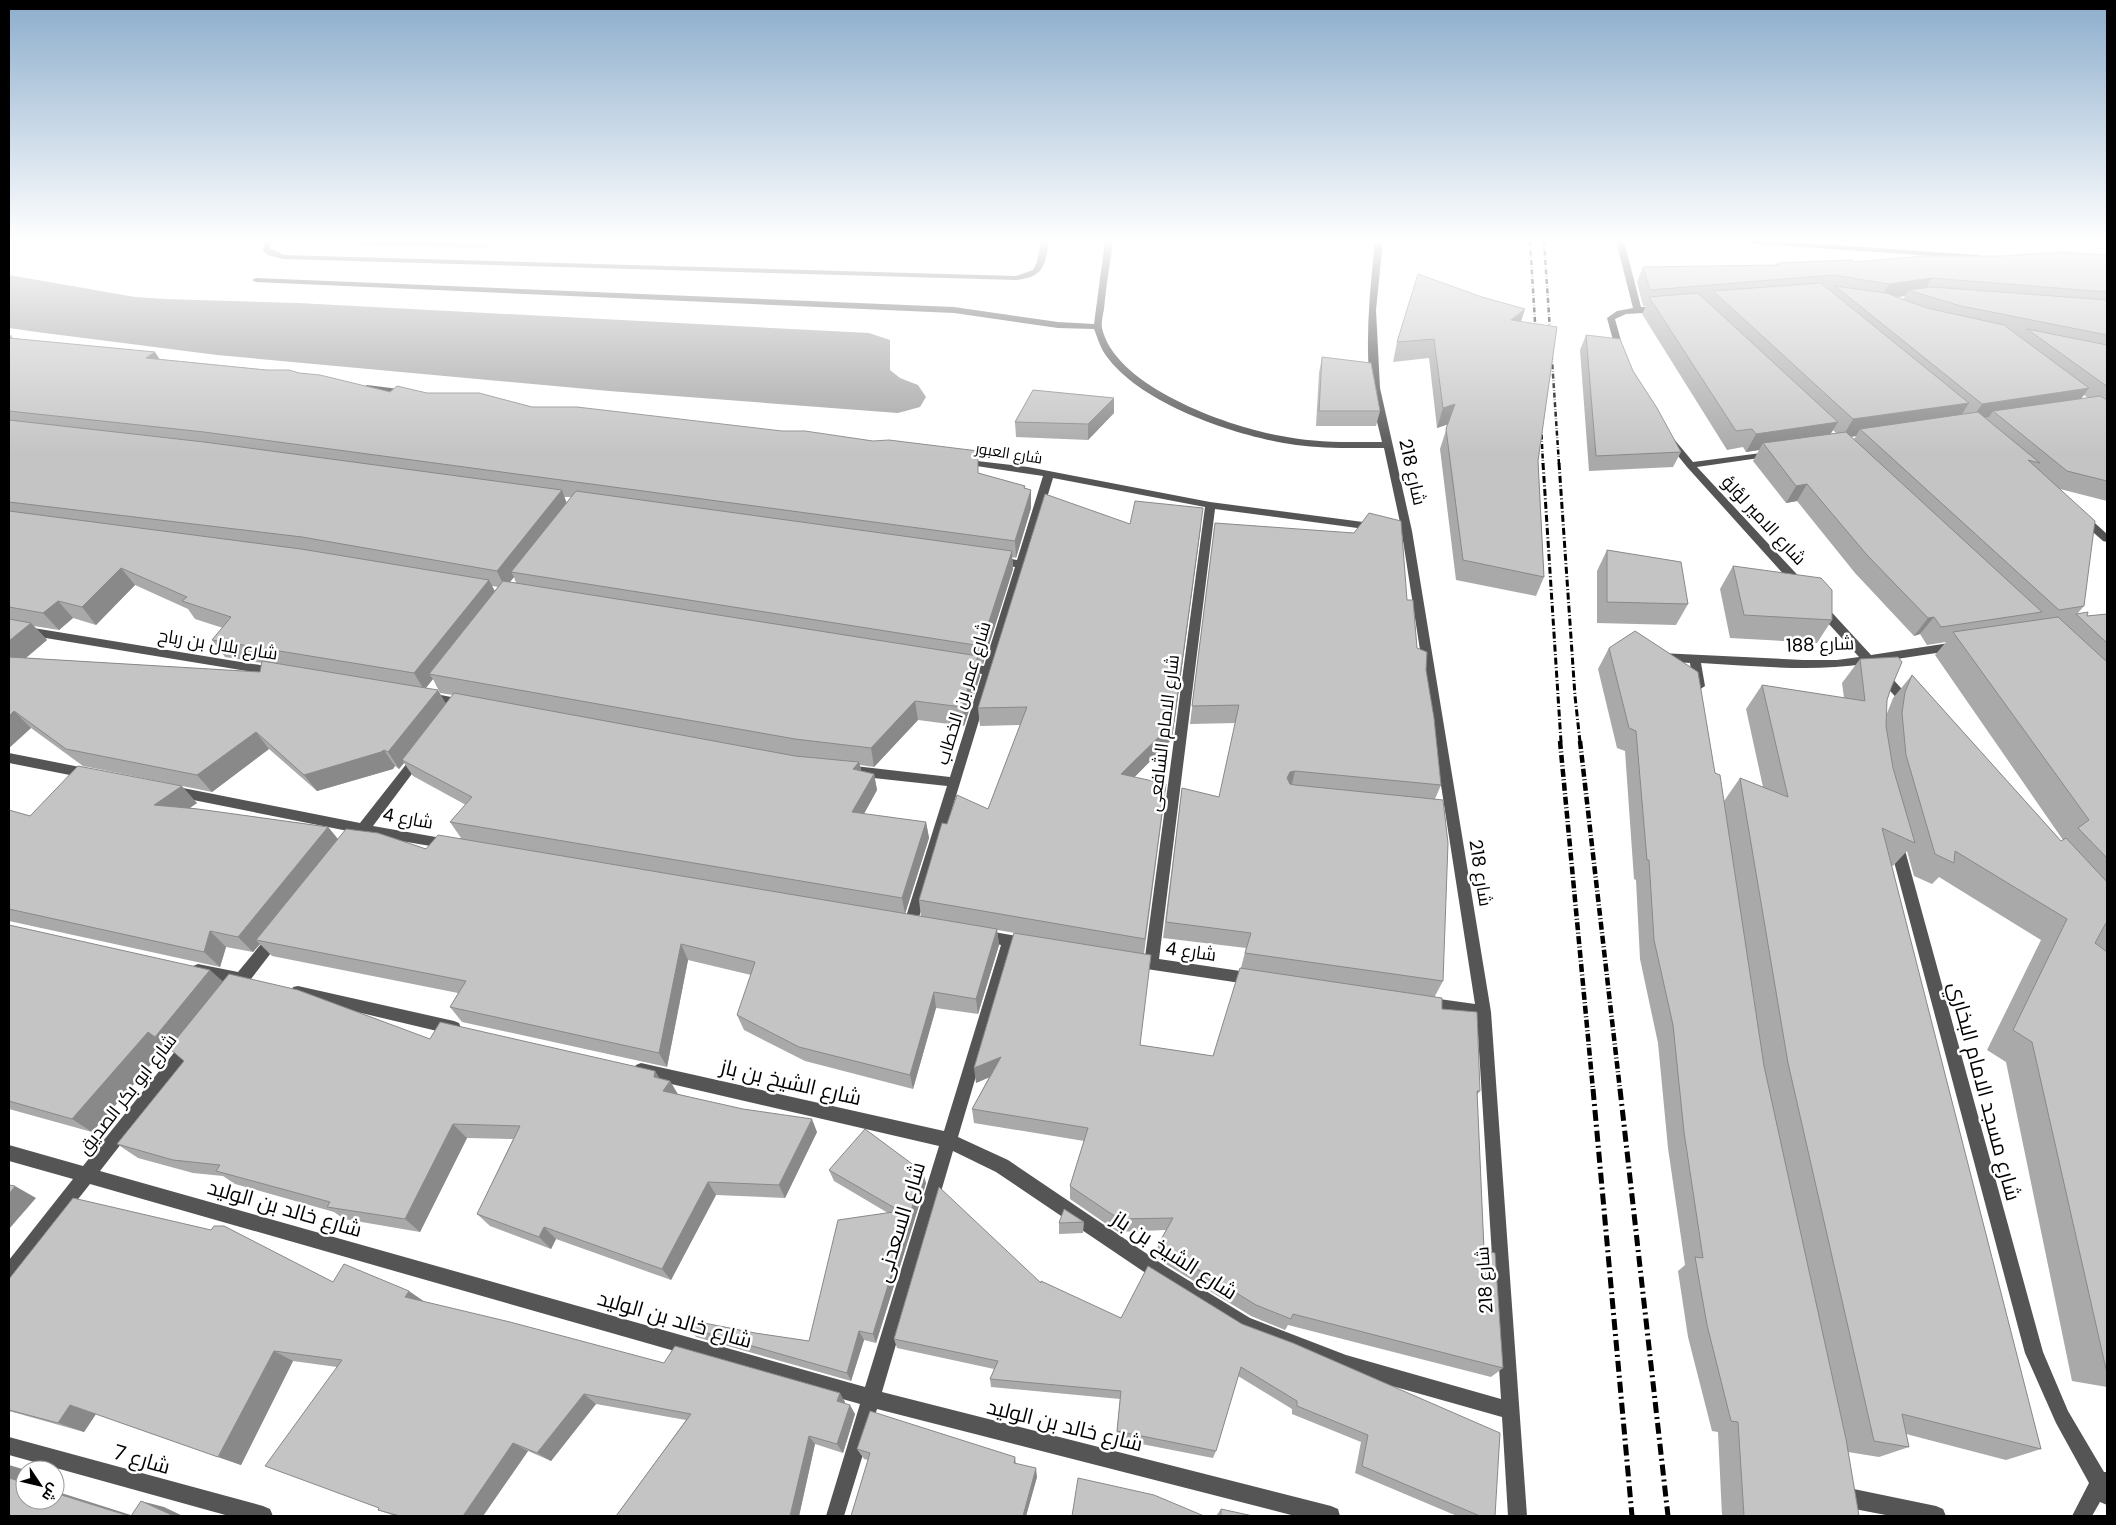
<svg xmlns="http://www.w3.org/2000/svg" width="2116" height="1525" font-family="Poppins,Cairo,sans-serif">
	<rect width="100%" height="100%" fill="#fff"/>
	<!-- water -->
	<path fill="#a3a3a3" d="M9 275 135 297 165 299 298 303 869 333 890 340V370L900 378 918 385 926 397 920 407 898 413 609 391 217 355 37 332 9 328Z"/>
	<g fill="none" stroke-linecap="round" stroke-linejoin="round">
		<!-- minor -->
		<g fill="#555" fill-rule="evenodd">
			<path d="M264 241H272L270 248 284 255 1016 276 1033 270 1037 262 1041 241H1049C1045 266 1044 277 1016 280L283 259 268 255 263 251Z"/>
			<path d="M1105 241H1113C1110 264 1106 286 1104 309 1103 315 1101 322 1102 328 1115 388 1234 429 1287 437 1319 443 1351 442 1382 442 1378 424 1372 405 1370 386 1365 337 1370 290 1375 241H1383L1376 310 1380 388 1412 531 1491 1012 1527 1516H1508L1502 1417 1346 1373 1239 1331 1153 1278 996 1172 953 1151 882 1392 1331 1506 1338 1509 1340 1516H1295L877 1409 844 1516H826L860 1404 90 1184 15 1279 9 1281V1260L73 1179 9 1161V1145L83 1166 185 1039 190 1037 195 1039 198 1044 195 1049 100 1171 865 1387 939 1146 641 1077 636 1075 633 1070 636 1065 641 1063 944 1131 1001 945 978 940 976 936 978 932 983 930 1027 938 1032 940 1034 944 1032 948 1027 950 1014 948 958 1137 1008 1160 1165 1266 1250 1318 1346 1355 1501 1399 1477 1018 1425 1011 1420 1009 1418 1004 1420 999 1425 997 1475 1004 1402 534 1215 509 1159 959 1254 973 1259 974 1261 979 1259 984 1254 985 1133 967 1128 965 1126 961 1128 957 1133 955 1145 957 1205 507 1053 478 916 927 911 929 906 927 904 923 947 786 855 776 851 774 849 771 851 768 855 766 950 777 982 674 963 671 957 667 963 663 984 666 1015 567 995 564 990 560 995 556 1017 560 1043 476 963 464 960 463V459L1028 467 1210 502 1401 527 1384 448C1355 448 1325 449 1296 445 1238 437 1135 403 1103 351 1099 344 1097 336 1094 329L1058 328 954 313 256 282 252 280 256 278 954 307 1058 322 1094 324Z"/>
			<path d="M1616 241H1624L1641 307 1661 306 1665 309 1661 312 1626 314 1615 319 1625 355 1621 358 1617 355 1607 318 1617 311 1633 308Z"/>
			<path d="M1740 241H1778L1978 255 1982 257 1978 259 1744 243Z"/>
			<path d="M367 385 407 390 412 393 407 396 364 390 362 388Z"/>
			<path d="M1671 438 1674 439 1693 462 1776 451V455L1773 456 1697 467 1805 583 1806 586 1805 589H1797L1687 467 1666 441Z"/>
			<path d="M2082 514 2086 515 2107 534V542L2103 541 2078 519 2077 517Z"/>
			<path d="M1821 604 1825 605 1871 655 1956 642 1962 646 1956 650 1877 662 1913 701 1915 704 1913 707H1905L1865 664C1811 672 1756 666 1701 663L1705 686 1699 690 1693 686 1690 663 1660 661 1654 657 1660 653 1803 660H1837L1859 657 1817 611 1815 608 1817 605Z"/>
			<path d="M9 624 278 668 284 672 278 676 9 632Z"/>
			<path d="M426 692 466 700 472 704 466 708 422 699 420 696Z"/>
			<path d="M419 751 423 753 425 756 423 759 373 826 453 840 455 844 453 848 448 849 366 835 358 840 353 839 351 835 353 832 168 795 167 791 168 787 173 786 360 823 415 753Z"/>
			<path d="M9 753 90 769 94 771 96 774 94 777 90 779 9 763Z"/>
			<path d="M1896 838 1901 839 1903 843 2043 1352 2068 1411 2104 1472H2107V1505L2100 1502 2092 1516H2072L2089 1483 2056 1423 2025 1353 1889 843 1891 839Z"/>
			<path d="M276 930 281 932 283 936 281 940 251 979C250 985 243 989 237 991L232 990 230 983 193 974 191 970 193 966 198 964 238 972 271 932Z"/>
			<path d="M298 986 454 1021 459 1023 461 1028 459 1033 454 1035 298 998 293 997 291 992 293 987Z"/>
			<path d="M9 1437 263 1506 270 1509 273 1516H229L9 1455Z"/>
			<path d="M1844 1487 1936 1506 1943 1509 1946 1516H1891L1844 1507 1837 1504 1834 1497 1837 1490Z"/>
		</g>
		<!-- rail-far3 -->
		<g stroke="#000" stroke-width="2.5" stroke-dasharray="5 2 0.5 2" stroke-linecap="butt">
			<path d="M1530 241 1536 338"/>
			<path d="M1544 241 1559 464"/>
			<path d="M1541 425 1543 464"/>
		</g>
		<!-- rail-far2 -->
		<g stroke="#000" stroke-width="3" stroke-dasharray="7 2.5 1 2.5" stroke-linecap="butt">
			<path d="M1543 463 1561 742"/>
			<path d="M1559 463 1575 696 1580 742"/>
		</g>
		<!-- rail-far1 -->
		<g stroke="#000" stroke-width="4.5" stroke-dasharray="8 2.5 1 2.5" stroke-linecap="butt">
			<path d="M1560 741 1593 1090"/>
			<path d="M1580 741 1620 1090"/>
		</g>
		<!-- rail -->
		<g stroke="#000" stroke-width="5" stroke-dasharray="11 4 2 4" stroke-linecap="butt">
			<path d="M1593 1089 1632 1516"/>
			<path d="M1620 1089 1668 1516"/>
		</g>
	</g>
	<!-- wall -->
	<g fill="#a9a9a9" fill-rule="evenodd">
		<path d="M295 241H490L485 248 296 243Z"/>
		<path d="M2107 255V501L2060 489 2084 606 2077 614 2087 616 2107 614V1387L2072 1381 2006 1062 1987 1050 2041 940 1939 877 1932 884 1914 876 1907 851 1893 866 1891 865 2041 1449 2006 1460 1906 1434 1909 1447 1879 1457 1848 1452 1859 1516H1722L1718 1432 1712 1431 1688 1337 1678 1271 1685 1265 1668 1148 1658 1043 1640 959 1636 880 1634 879 1625 751 1617 748 1598 669 1609 648 1715 773 1724 801 1740 778 1763 787 1746 709 1762 685 1844 698 1842 683 1860 659 1891 688 1887 700 1886 716 1893 698 1912 675 2061 841 2063 840 1935 655 1946 642 1927 645 1920 634 1914 636 1855 573 1797 501 1786 503 1753 461 1759 450 1746 452 1743 447 1727 450 1642 314 1646 306H1643L1637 282 1643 267 1776 265 1777 263 1855 262ZM1905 296 1903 299 1897 297ZM2084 395 2088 398 2081 399ZM1833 430 1836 433 1830 434ZM1856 436 1854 439 1851 437Z"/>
		<path d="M1521 322 1538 461 1544 577 1536 596 1456 580 1440 449 1448 424 1437 428 1429 358 1393 362 1397 342Z"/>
		<path d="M9 335H11L13 338 159 359 299 373 390 392 427 393 532 407 979 473 1031 490V508L1016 558 1012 557 1013 569 983 664 979 663 980 676 964 726 918 720 874 767 860 765 861 771 874 774 877 790 864 814 926 822 929 838 905 914 921 917 919 900 947 824 988 809 1020 725 980 726 978 708 1130 524 1201 526 1172 739 1134 777 1164 802 1144 954 1140 1045 1213 1056 1241 968 1246 948 1163 938 1182 788 1219 797 1236 723 1190 724 1215 523 1407 600 1417 648 1426 670 1441 785 1435 799 1443 981 1435 996 1442 1009 1480 1091 1477 1095 1484 1250 1503 1368 1491 1377 1288 1325 1285 1330 1251 1316 1156 1258 1158 1245 1166 1230 1118 1232 1070 1199V1186L1084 1141 974 1123 972 1109 989 1077 976 1083 1026 935 997 930 999 945 978 1014 936 1008 913 1089 805 1061 744 1030 737 1015 751 975 688 960 667 1067 462 1022 450 1007 458 993 272 956 260 944 253 952 226 947 220 967 9 921V810L30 816 197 803 190 808 328 827 338 839 426 849 461 838 450 822 466 805 413 776 404 763 399 769 395 766 393 769 317 791 269 749 212 792 83 766 31 728 9 748ZM564 497H571L567 503ZM514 577 516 583 510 582ZM135 585 188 609 195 619 223 628 212 640 225 657 262 663 260 672 26 658 47 640 34 626 59 630 73 618 96 625ZM492 586 498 587 494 591ZM433 679 440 693 453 695 446 704 426 688Z"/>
		<path d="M1586 335 1633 371 1681 452 1673 467 1589 471 1580 350Z"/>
		<path d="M1322 357 1380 411 1376 426H1316L1319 373Z"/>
		<path d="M1114 398V413L1088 440 1016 437 1015 422Z"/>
		<path d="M1607 550 1688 604 1676 625 1597 623V571Z"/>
		<path d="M1733 566 1832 620 1817 643 1730 638 1720 589Z"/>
		<path d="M9 925 223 982 430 1039 655 1071 659 1078 670 1081 678 1094 817 1132 785 1198 716 1195 671 1280 556 1239 551 1249 490 1226 477 1214 513 1139 467 1138 420 1232 344 1219 334 1212 235 1184 223 1176 193 1173 138 1158 117 1144 184 1061 167 1046 92 1132 9 1109Z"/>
		<path d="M829 1170 926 1183 876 1343 864 1340 851 1381 696 1337 689 1328 755 1333 809 1341 888 1213 834 1181Z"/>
		<path d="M1084 1222 1083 1233 1059 1234V1223Z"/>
		<path d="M1148 1266 1495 1516H1457L1355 1473 1361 1442 1292 1414V1409L1238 1376 1216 1451 1213 1458 1116 1439 1120 1399 991 1387 990 1379 994 1369 897 1348 894 1339 1041 1283 1121 1318Z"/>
		<path d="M9 1279 333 1282 424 1302 664 1363 845 1402V1404L855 1414 843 1453 815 1444 799 1516H616L686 1420 596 1404 551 1461 528 1451 483 1516H395L378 1510 379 1508 337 1367 293 1361 241 1465 96 1414 84 1432 9 1411Z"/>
		<path d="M857 1449 1015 1457 1016 1463 1037 1477 1026 1516H851L868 1460 864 1459Z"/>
		<path d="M1221 1509 1253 1516H1216Z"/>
	</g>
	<!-- shaded-wall -->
	<g fill="#898989">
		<path d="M483 241H490L485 248Z"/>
		<path d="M1932 278 1923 293 1908 290 1905 296 1880 299 1889 284Z"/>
		<path d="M1525 309 1519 328 1511 320Z"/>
		<path d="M155 352 166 369 146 358Z"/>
		<path d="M2089 388 2077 404 1993 411 1989 417 1972 419 1982 404Z"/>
		<path d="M1114 398V413L1088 440V424Z"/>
		<path d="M1969 403 1957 422 1860 429 1856 436 1842 438 1853 419Z"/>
		<path d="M1455 404 1449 424 1437 428 1443 408Z"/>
		<path d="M1838 422 1827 440 1763 443 1759 450 1746 452 1756 434Z"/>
		<path d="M1807 484 1797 501 1786 503 1796 486Z"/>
		<path d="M562 490 568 507 511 572 514 577 505 588 497 571Z"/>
		<path d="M1031 490V508L1016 558 1015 541Z"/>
		<path d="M1201 526 1172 739 1120 792 1121 774Z"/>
		<path d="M1012 551 1013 569 983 664 981 646Z"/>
		<path d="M121 568 135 585 96 625 82 607Z"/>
		<path d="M489 580 498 597 429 674 433 679 424 690 414 673Z"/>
		<path d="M58 601 73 618 59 630 43 613Z"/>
		<path d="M1934 617 1920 634 1914 636 1928 618Z"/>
		<path d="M31 623 47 640 9 672V641Z"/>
		<path d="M978 656 980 676 964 726 962 707Z"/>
		<path d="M438 690 448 707 402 760 404 763 399 769 388 752Z"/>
		<path d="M915 701 918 720 874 767 871 748Z"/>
		<path d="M14 711 31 728 9 748V716Z"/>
		<path d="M256 732 269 749 212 792 197 775Z"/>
		<path d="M384 750 395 766 393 769 317 791 304 775Z"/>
		<path d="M859 762 863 779 853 769Z"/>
		<path d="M1295 771 1291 788 1287 778 1290 772Z"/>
		<path d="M874 774 877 790 856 828 852 812Z"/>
		<path d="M182 786 197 803 170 821 154 805Z"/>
		<path d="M926 822 929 838 905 914 902 898Z"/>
		<path d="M328 827 341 843 256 940 260 944 253 952 238 937Z"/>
		<path d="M997 929 999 945 978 1014 976 999Z"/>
		<path d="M210 931 226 947 220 967 204 952Z"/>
		<path d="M681 944 688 960 667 1067 659 1053Z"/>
		<path d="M210 970 227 985 173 1052 167 1046 92 1132 72 1119 148 1032Z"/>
		<path d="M934 992 936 1008 913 1089 910 1075Z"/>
		<path d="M1001 1057 1002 1072 976 1083 974 1068Z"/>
		<path d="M655 1071 664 1085 654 1077Z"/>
		<path d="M670 1081 678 1095 663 1091Z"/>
		<path d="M812 1119 817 1132 785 1198 779 1185Z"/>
		<path d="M453 1124 467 1138 420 1232 405 1219Z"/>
		<path d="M923 1172 926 1183 876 1343 873 1334Z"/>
		<path d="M708 1182 716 1195 671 1280 662 1269Z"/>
		<path d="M15 1186 36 1198 9 1229V1194Z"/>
		<path d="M544 1227 556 1239 551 1249 539 1237Z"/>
		<path d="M409 1291 425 1302 405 1297Z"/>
		<path d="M859 1331 864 1340 851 1381 847 1373Z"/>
		<path d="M274 1351 293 1361 241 1465 218 1457Z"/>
		<path d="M840 1393 845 1402 843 1410 837 1401Z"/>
		<path d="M584 1394 596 1404 551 1461 537 1453Z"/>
		<path d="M70 1405 96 1414 84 1432 58 1423Z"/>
		<path d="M850 1405 855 1414 843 1453 837 1444Z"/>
		<path d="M809 1436 815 1444 799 1516H790Z"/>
		<path d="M513 1443 528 1451 483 1516H463Z"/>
		<path d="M9 1465 26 1470H25V1483L9 1478Z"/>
		<path d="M1036 1468 1037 1477 1026 1516H1023Z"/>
		<path d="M55 1491 134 1516H129L55 1493Z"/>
		<path d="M141 1501 164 1507 183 1516H174Z"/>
	</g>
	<!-- building -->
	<g fill="#c4c4c4" stroke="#898989">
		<path d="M2062 252 2107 255V292L1932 278 1889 284 1834 275 1650 290 1643 267 1779 265 1777 263 1852 260 1855 262 1922 256H2001Z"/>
		<path d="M1418 274 1482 297 1525 309 1511 320 1557 327 1538 461 1544 577 1463 560 1446 429 1455 404 1443 408 1434 339 1397 342Z"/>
		<path d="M1821 283 1969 403 1853 419 1713 291Z"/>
		<path d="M1835 286 1886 293 1927 308 2004 325 2089 388 1982 404Z"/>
		<path d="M1932 287 2107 300V335L1961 306 1908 290Z"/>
		<path d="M1698 293 1838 422 1756 434 1752 429 1736 431 1649 297Z"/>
		<path d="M2027 329 2107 345V385H2105Z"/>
		<path d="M1586 335 1620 339 1633 371 1657 408 1681 452 1596 456Z"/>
		<path d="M9 338 155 352 146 358 266 370H289L299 373 320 375 390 392 397 386 427 393H479L532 407H577L782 431H805L873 441 889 440 978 451V473L1025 486 1024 488 1031 490 1015 541 204 432 9 411Z"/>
		<path d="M1322 357 1371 363 1380 411H1319Z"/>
		<path d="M1033 390 1114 398 1088 424 1015 422Z"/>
		<path d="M2100 396 2107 400V481L2067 471 1993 411Z"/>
		<path d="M1978 412 2040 463 2028 460 2095 521 2084 606 2059 610 1860 429Z"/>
		<path d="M9 420 204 442 562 490 497 571 302 537 9 502Z"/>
		<path d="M1846 432 2042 612 1941 627 1934 617 1928 618 1867 555 1807 484 1796 486 1763 443Z"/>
		<path d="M576 491 1012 551 981 646 511 572Z"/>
		<path d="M1045 494 1130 524 1135 501 1203 508 1174 722 1121 774 1166 784 1145 939 919 900 942 823 947 824 957 795 988 809 1027 707 978 708Z"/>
		<path d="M9 511 301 549 489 580 414 673 212 640 231 617 182 601 187 597 121 568 82 607 58 601 43 613 9 607Z"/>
		<path d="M1369 513 1401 521 1407 600H1413L1417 648 1427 652 1426 670 1434 718 1441 785 1295 771 1290 772 1287 778 1290 784 1295 785 1443 800 1448 843 1443 981 1245 953 1251 933 1166 922 1182 788 1219 797 1239 705 1192 706 1215 523 1354 533Z"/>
		<path d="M1607 550 1681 562 1688 604 1607 602Z"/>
		<path d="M1733 566 1821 578 1832 590V620L1744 615Z"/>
		<path d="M503 581 978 656 962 707 915 701 871 748 795 739 429 674Z"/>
		<path d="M2088 612 2087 616 2107 614V643L2076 614Z"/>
		<path d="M2058 617 2107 662V858L2078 828 2089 820 1953 632Z"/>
		<path d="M9 619 31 623 9 641Z"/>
		<path d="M1635 631 1698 672 1715 773 1720 775 1764 1066 1846 1439 1859 1516H1744L1738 1422 1731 1421 1707 1325 1695 1257 1703 1258 1684 1132 1673 1025 1654 940 1649 860H1647L1636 731 1629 728 1609 648Z"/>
		<path d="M9 657 260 672 262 661 438 690 388 752 384 750 381 752 304 775 256 732 197 775 66 749 14 711 9 716Z"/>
		<path d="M1898 657 1902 662 1891 688 1887 700 1886 726 1893 768 1915 843 1882 828 2041 1449 1902 1414 1909 1447 1874 1441 1788 1063 1740 778 1788 797 1762 685 1865 701 1860 659Z"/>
		<path d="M1912 675 2061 841 2066 838 2107 882V924L2106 923 2095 943 2107 952V1369H2106L2032 1042 2013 1030 2067 919 1955 851 1954 863 1935 854 1906 755 1902 713 1905 692Z"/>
		<path d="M454 693 795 756 859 762 853 769 874 774 852 812 926 822 902 898 450 822 472 797 402 760Z"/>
		<path d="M78 766 182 786 154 805 198 809 328 827 238 937 210 931 204 952 9 909V810L30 816Z"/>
		<path d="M346 829 378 833 426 849 438 835 997 929 976 999 934 992 910 1075 799 1047 737 1015 755 962 681 944 659 1053 450 1007 466 981 256 940Z"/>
		<path d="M9 925 210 970 155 1037 148 1032 72 1119 9 1101Z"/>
		<path d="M1014 933 1151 955 1140 1045 1213 1056 1240 968 1442 998V1009L1477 1012 1480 1091H1477L1484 1250 1495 1253 1503 1368 1293 1314 1291 1319 1256 1305 1158 1245 1173 1218 1119 1219 1070 1186 1088 1128 972 1109 1001 1057 974 1068Z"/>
		<path d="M229 974 298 990 430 1039 440 1022 655 1071 654 1077 670 1081 663 1091 743 1109 812 1119 779 1185 708 1182 662 1269 544 1227 539 1237 477 1214 520 1126 453 1124 405 1219 327 1207 330 1202 216 1171 220 1165 173 1160 117 1144 184 1061 169 1048Z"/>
		<path d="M865 1129 923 1172 873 1334 859 1331 847 1373 689 1328 694 1321 755 1333 809 1341 838 1220 900 1211 829 1170Z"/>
		<path d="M9 1185 15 1186 9 1194Z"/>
		<path d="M939 1187 1041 1283V1281L1121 1318 1148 1266 1242 1324 1293 1343 1500 1433 1495 1516H1480L1362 1466 1368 1435 1297 1406V1401L1241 1367 1216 1451 1117 1431 1121 1391 990 1379 998 1361 894 1339Z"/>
		<path d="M73 1198 211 1230 214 1226H224L333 1282 344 1264 409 1291 405 1297 510 1322 664 1363 675 1346 840 1393 837 1401 850 1405 837 1444 809 1436 790 1516H616L691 1414 584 1394 537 1453 513 1443 463 1516H400L378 1510 379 1508 265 1466 342 1360 274 1351 218 1457 70 1405 58 1423 9 1410V1279Z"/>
		<path d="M1064 1209 1084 1222 1059 1223Z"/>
		<path d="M870 1411 1015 1457 1014 1463 1036 1468 1023 1516H851L870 1453 857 1449Z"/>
		<path d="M9 1478 25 1483V1500H55V1493L129 1516H9Z"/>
		<path d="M1078 1478 1154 1495 1204 1516H1072Z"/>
		<path d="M141 1501 174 1516H131Z"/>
		<path d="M1221 1509 1253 1516H1221Z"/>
	</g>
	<!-- sky -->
	<linearGradient id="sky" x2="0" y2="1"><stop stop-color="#8cadcc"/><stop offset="0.53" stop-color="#fff"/><stop offset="1" stop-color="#fff" stop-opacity="0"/></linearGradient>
	<rect width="2116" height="454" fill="url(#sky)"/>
	<g text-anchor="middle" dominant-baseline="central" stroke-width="5" stroke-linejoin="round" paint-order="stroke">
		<!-- far-street labels -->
		<g font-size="15" fill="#000" stroke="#fff">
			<text transform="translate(1009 453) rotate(9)">شارع العبور</text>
		</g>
		<!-- street labels -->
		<g font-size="18" fill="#000" stroke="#fff">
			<text transform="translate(1413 472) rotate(77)">شارع 218</text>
			<text transform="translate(1764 520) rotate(47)">شارع الامير لؤلؤ</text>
			<text transform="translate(218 644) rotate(9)">شارع بلال بن رباح</text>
			<text transform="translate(1820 644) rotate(-2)">شارع 188</text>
			<text transform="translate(963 693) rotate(-73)">شارع عمر بن الخطاب</text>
			<text transform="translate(1163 733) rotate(-83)">شارع الامام الشافعى</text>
			<text transform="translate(408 818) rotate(10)">شارع 4</text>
			<text transform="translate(1481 873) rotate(81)">شارع 218</text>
			<text transform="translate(1191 951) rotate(8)">شارع 4</text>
			<text transform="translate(127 1094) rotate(-52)">شارع ابو بكر الصديق</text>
			<text transform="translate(1484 1280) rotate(-94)">شارع 218</text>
		</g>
		<!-- near-street labels -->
		<g font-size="21" fill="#000" stroke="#fff">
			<text transform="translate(791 1082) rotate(13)">شارع الشيخ بن باز</text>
			<text transform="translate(1985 1091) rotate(75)">شارع مسجد الامام البخاري</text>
			<text transform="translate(285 1208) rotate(16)">شارع خالد بن الوليد</text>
			<text transform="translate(900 1222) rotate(-73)">شارع السعدنى</text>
			<text transform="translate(1175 1255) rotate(33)">شارع الشيخ بن باز</text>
			<text transform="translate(675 1319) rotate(16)">شارع خالد بن الوليد</text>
			<text transform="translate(1065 1425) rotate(14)">شارع خالد بن الوليد</text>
			<text transform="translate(142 1459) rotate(16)">شارع 7</text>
		</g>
	</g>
	<!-- border -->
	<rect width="2116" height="1525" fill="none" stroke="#000000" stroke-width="20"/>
	<!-- north arrow -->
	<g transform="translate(40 1485) rotate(125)"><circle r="24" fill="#ffffff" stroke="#999999"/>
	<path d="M0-4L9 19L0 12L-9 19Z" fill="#000000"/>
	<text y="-8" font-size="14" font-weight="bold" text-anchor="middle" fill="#000000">ش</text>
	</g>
</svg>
